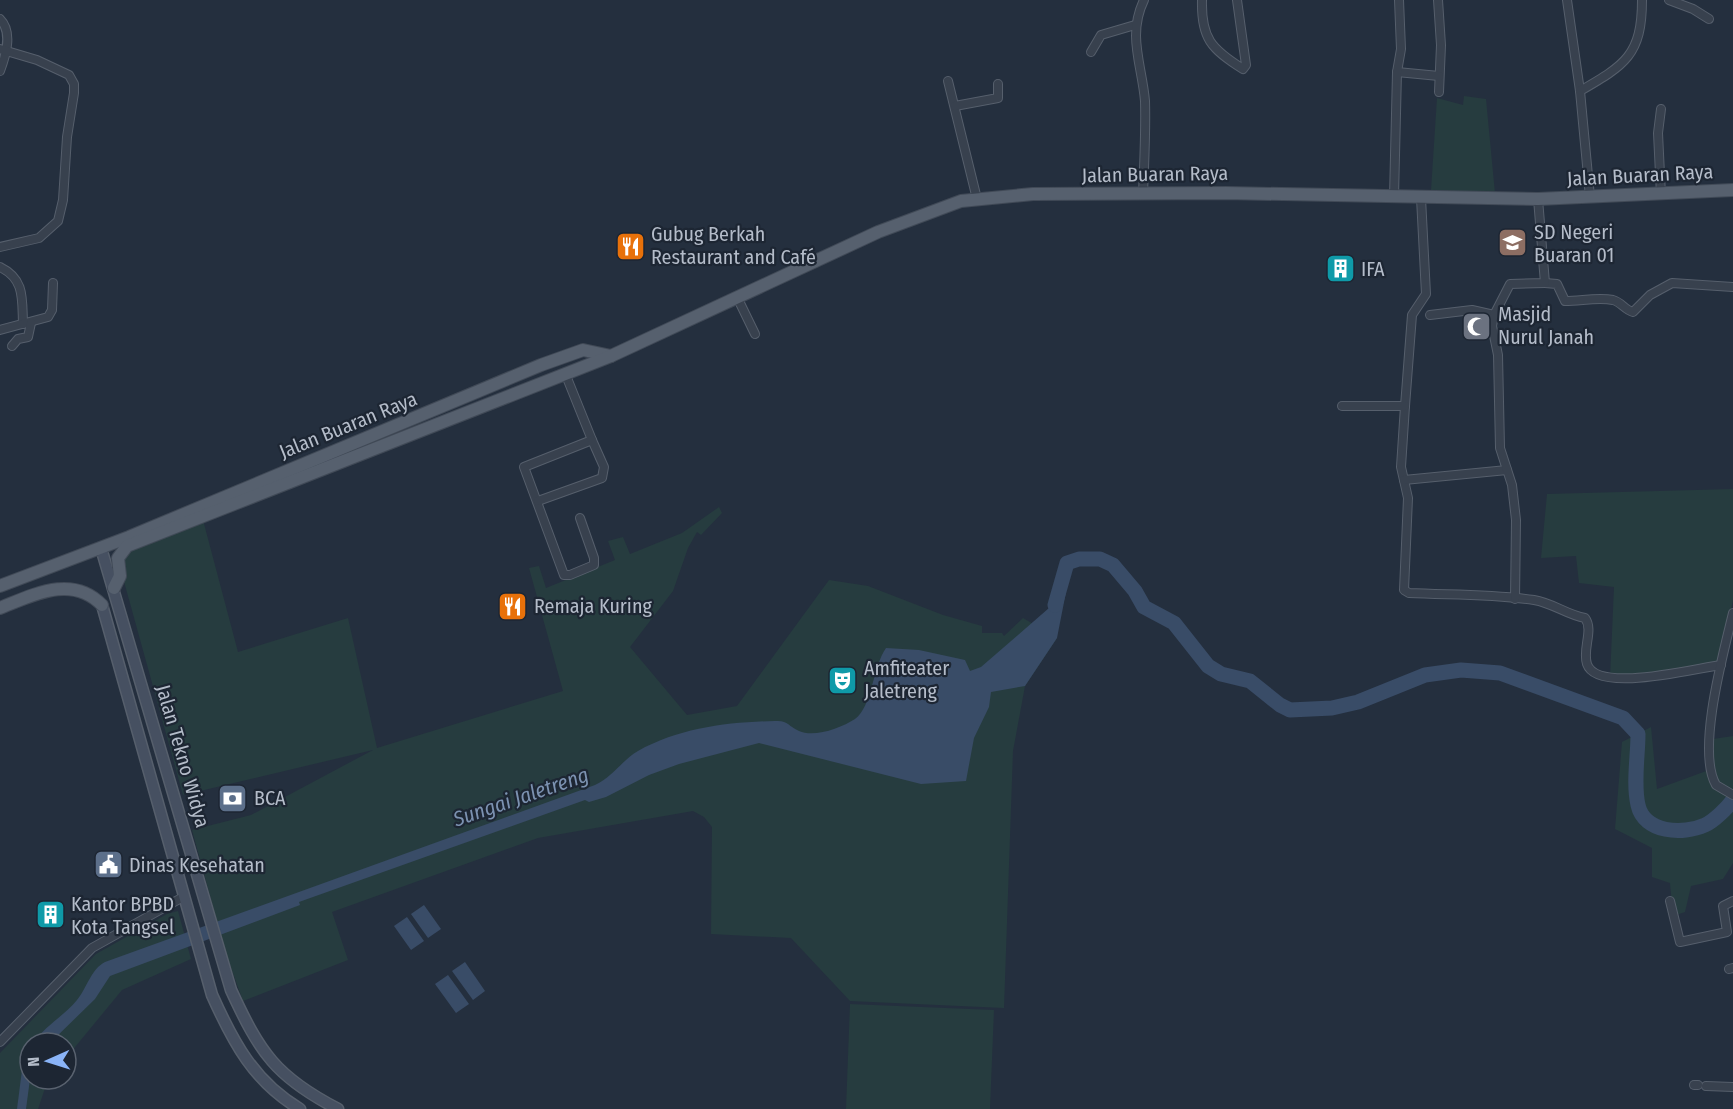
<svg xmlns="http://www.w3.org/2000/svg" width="1733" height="1109" font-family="'Fira Sans Condensed',sans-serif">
	<rect width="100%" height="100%" fill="#242f3e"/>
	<!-- green -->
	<g fill="#263c3f">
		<path d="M1464 96 1486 99 1495 193 1431 190 1437 98 1463 105Z"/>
		<path d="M1733 489V600L1720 663 1610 678 1614 587 1579 583 1576 556 1541 558 1547 494Z"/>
		<path d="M719 507 722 513 701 535 697 532 688 548 673 591 630 647 687 715 737 706 829 580 868 586 943 615 982 626V633H1002L1004 636 1023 618 1057 638 1025 686 1013 751 1004 1008 850 1001 791 938 711 934 712 827 704 817 693 811 538 838 332 912 348 960 243 1001 226 954 192 830 251 815 373 750 183 795 120 567 127 553 203 520 238 652 348 618 377 748 563 691 529 568 539 566 546 588 615 560 608 541 623 537 630 554 682 533Z"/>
		<path d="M1651 727 1657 789 1709 770 1713 739 1733 736V863L1723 879 1691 886 1685 912 1673 916 1670 883 1652 877V848L1615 829 1622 742Z"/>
		<path d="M178 911 191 959 122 990 66 1058V1043H30V1079H48L38 1109H0V1053L96 954 167 914Z"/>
		<path d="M850 1004 994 1010 990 1109H846Z"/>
	</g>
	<!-- water -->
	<g fill="#394c67">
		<path d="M1057 582 1066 592 1057 638 1025 686 991 692 989 707 974 738 966 781 921 784 759 743 679 764 649 775 606 797 589 802 585 800 299 902 300 905 110 976 95 999 50 1043H33C46 1025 64 1016 77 1000 87 988 91 969 105 962L595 785C613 777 622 760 638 751 679 728 728 722 775 721 788 720 788 726 799 731 814 738 841 728 855 719 872 707 873 666 886 648L919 650 965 660 970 671 981 667 1049 608Z"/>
		<path d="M424 905 441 929 428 938 411 914Z"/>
		<path d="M407 917 424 941 411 950 394 926Z"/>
		<path d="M465 962 485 991 473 1000 452 971Z"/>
		<path d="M448 975 469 1004 456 1013 435 984Z"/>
		<path d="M30 1049V1079L26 1109H17L22 1070Z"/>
	</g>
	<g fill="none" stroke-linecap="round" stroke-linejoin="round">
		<!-- river -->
		<path stroke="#394c67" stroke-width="15" d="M1055 605 1067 563 1079 559H1100L1113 565 1135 591 1144 607 1174 623 1208 666 1221 674 1250 681 1280 705 1290 710 1332 708 1358 702 1425 675 1461 670 1500 673 1623 718 1638 734C1638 756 1633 783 1638 805 1644 833 1683 835 1705 825 1714 821 1727 808 1733 800"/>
		<defs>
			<g id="street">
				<path d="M1202 0C1201 38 1211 49 1243 69L1246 65 1237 0"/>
				<path d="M1438 0 1441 45 1439 92"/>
				<path d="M1567 0 1580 91"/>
				<path d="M1669 0 1693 9 1709 19"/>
				<path d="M0 19C13 32 6 55 0 71"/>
				<path d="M0 49 37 60 69 75 74 84V93L67 137 63 200 58 221 39 238 0 247"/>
				<path d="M1091 52 1101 35 1135 25"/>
				<path d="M1397 72 1439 76"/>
				<path d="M948 81 977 199"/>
				<path d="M955 106 998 98V84"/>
				<path d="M1143 195C1144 164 1146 132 1145 101 1142 65 1127 35 1144 0"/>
				<path d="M1661 195 1658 133 1661 109"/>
				<path d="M1394 197 1397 72 1401 49 1399 0"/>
				<path d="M1590 197 1580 91C1625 65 1642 55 1642 0"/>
				<path d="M1421 198 1426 294 1412 315 1405 406 1401 467 1408 498 1404 590 1409 593C1450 595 1493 594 1534 600 1553 603 1567 615 1585 618 1594 630 1582 649 1587 664 1597 694 1696 668 1721 665"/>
				<path d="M0 267C25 279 22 299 23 324"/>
				<path d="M1545 283 1557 284 1565 301C1581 301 1598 297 1613 300 1621 302 1625 310 1633 312L1650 295 1672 283 1733 287"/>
				<path d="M738 299 755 334"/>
				<path d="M1430 315 1472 310 1494 315"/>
				<path d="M0 330 48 317 52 310 53 283"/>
				<path d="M12 346 18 339 28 337 31 323"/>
				<path d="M565 373 592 440 524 467 564 575H570L594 565V558L580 518"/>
				<path d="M1342 406H1405"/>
				<path d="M1404 480 1507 470"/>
				<path d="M538 501 602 478 604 467 592 440"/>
				<path d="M1515 599 1516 520 1512 485 1500 448 1498 355 1492 326 1494 315 1510 284 1545 283 1538 199"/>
				<path d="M1733 613C1724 651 1696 751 1716 785L1733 795"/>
				<path d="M1670 901 1680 942 1727 932 1723 906 1733 901"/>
				<path d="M1729 969 1733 968"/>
				<path d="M0 1042 92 948 183 897"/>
				<path d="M1694 1085H1698"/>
				<path d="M1706 1086 1733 1087"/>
			</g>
			<g id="secondary">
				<path d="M101 548 231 990C260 1053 276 1077 338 1109"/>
				<path d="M102 605 212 995C233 1042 254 1082 300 1109"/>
			</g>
			<g id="primary">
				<path d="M0 586 129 537 541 365 583 350 611 356"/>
				<path d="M114 588 120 576 118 558 127 546 611 356 878 232 961 201 1033 194 1226 193 1538 199 1733 190"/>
				<path d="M0 608C33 595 72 574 102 605"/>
			</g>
		</defs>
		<!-- street casing -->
		<use href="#street" stroke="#565f6c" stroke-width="10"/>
		<!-- secondary casing -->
		<use href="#secondary" stroke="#565f6c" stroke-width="13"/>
		<!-- primary casing -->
		<use href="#primary" stroke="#414a57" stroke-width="14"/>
		<!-- street -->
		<use href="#street" stroke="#38414e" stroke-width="8"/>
		<!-- secondary -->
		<use href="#secondary" stroke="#465061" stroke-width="10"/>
		<!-- primary -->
		<use href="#primary" stroke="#56606e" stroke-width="12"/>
	</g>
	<!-- icons -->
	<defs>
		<symbol id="school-square" viewBox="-11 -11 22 22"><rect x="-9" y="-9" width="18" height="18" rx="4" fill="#8d6e63" stroke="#1d2633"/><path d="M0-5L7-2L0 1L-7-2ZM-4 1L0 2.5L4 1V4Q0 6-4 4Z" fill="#fff"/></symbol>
		<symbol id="restaurant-square" viewBox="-11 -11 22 22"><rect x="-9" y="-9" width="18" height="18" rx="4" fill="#e8710a" stroke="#1d2633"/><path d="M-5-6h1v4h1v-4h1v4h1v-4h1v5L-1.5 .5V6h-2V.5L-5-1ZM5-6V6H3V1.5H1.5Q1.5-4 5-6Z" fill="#fff"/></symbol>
		<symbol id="building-square" viewBox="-11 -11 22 22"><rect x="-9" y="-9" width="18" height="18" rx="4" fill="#0f9aa8" stroke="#1d2633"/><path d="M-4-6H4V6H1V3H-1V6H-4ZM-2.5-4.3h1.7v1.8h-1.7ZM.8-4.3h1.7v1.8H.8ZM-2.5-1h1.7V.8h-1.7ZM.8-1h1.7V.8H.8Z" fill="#fff"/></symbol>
		<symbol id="mosque-square" viewBox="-11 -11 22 22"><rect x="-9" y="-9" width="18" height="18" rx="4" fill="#6b7280" stroke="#1d2633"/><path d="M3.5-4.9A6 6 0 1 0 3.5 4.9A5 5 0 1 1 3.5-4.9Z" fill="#fff"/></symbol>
		<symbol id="theatre-square" viewBox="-11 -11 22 22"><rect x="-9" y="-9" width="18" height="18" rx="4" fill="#0f9aa8" stroke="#1d2633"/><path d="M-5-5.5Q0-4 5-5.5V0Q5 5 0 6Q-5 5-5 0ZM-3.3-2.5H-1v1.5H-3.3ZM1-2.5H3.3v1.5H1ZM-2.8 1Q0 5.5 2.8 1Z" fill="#fff"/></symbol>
		<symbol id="bank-square" viewBox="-11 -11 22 22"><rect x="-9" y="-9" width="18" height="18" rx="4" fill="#5c6f8a" stroke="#1d2633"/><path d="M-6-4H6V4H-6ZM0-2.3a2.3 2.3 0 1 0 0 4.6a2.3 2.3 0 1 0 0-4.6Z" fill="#fff"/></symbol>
		<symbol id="civic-square" viewBox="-11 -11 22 22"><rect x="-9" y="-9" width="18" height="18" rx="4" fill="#5c6f8a" stroke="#1d2633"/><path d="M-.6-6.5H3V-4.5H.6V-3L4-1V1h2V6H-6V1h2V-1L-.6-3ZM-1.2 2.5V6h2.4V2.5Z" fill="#fff"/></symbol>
	</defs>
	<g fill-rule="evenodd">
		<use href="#school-square" x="1496" y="226" width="33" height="33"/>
		<use href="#restaurant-square" x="614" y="230" width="33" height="33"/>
		<use href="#building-square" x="1324" y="252" width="33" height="33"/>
		<use href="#mosque-square" x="1460" y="310" width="33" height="33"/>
		<use href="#restaurant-square" x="496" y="590" width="33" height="33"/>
		<use href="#theatre-square" x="826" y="664" width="33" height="33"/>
		<use href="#bank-square" x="216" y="782" width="33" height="33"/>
		<use href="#civic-square" x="92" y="848" width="33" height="33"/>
		<use href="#building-square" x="34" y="898" width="33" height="33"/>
	</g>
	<g text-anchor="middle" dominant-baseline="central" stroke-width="4.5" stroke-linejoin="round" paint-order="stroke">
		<!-- street labels -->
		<g font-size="20" fill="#b4bcc9" stroke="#1d2633">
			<text transform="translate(1155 174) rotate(-1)">Jalan Buaran Raya</text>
			<text transform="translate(1640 175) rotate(-3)">Jalan Buaran Raya</text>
			<text transform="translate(348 425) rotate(-22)">Jalan Buaran Raya</text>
			<text transform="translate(183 756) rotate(74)">Jalan Tekno Widya</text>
		</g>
		<!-- poi labels -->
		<g font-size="20" fill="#b4bcc9" stroke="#1d2633" text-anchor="start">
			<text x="1534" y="232">SD Negeri<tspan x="1534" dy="23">Buaran 01</tspan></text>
			<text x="651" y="234">Gubug Berkah<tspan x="651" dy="23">Restaurant and Café</tspan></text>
			<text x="1361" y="269">IFA</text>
			<text x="1498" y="314">Masjid<tspan x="1498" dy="23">Nurul Janah</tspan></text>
			<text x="534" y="606">Remaja Kuring</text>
			<text x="864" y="668">Amfiteater<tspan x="864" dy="23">Jaletreng</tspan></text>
			<text x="254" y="798">BCA</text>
			<text x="129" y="865">Dinas Kesehatan</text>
			<text x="71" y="904">Kantor BPBD<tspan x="71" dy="23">Kota Tangsel</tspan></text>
		</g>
		<!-- water labels -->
		<g font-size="21" font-style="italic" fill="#7c92b1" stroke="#1d2633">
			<text transform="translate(521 797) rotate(-19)">Sungai Jaletreng</text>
		</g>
	</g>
	<!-- north arrow -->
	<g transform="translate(48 1061) rotate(267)"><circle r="28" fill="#1d2633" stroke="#59626f" stroke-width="1.5"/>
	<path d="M0-4.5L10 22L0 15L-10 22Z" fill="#8ab4f8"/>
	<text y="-9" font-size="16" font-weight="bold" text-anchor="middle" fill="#b4bcc9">N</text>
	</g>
</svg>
